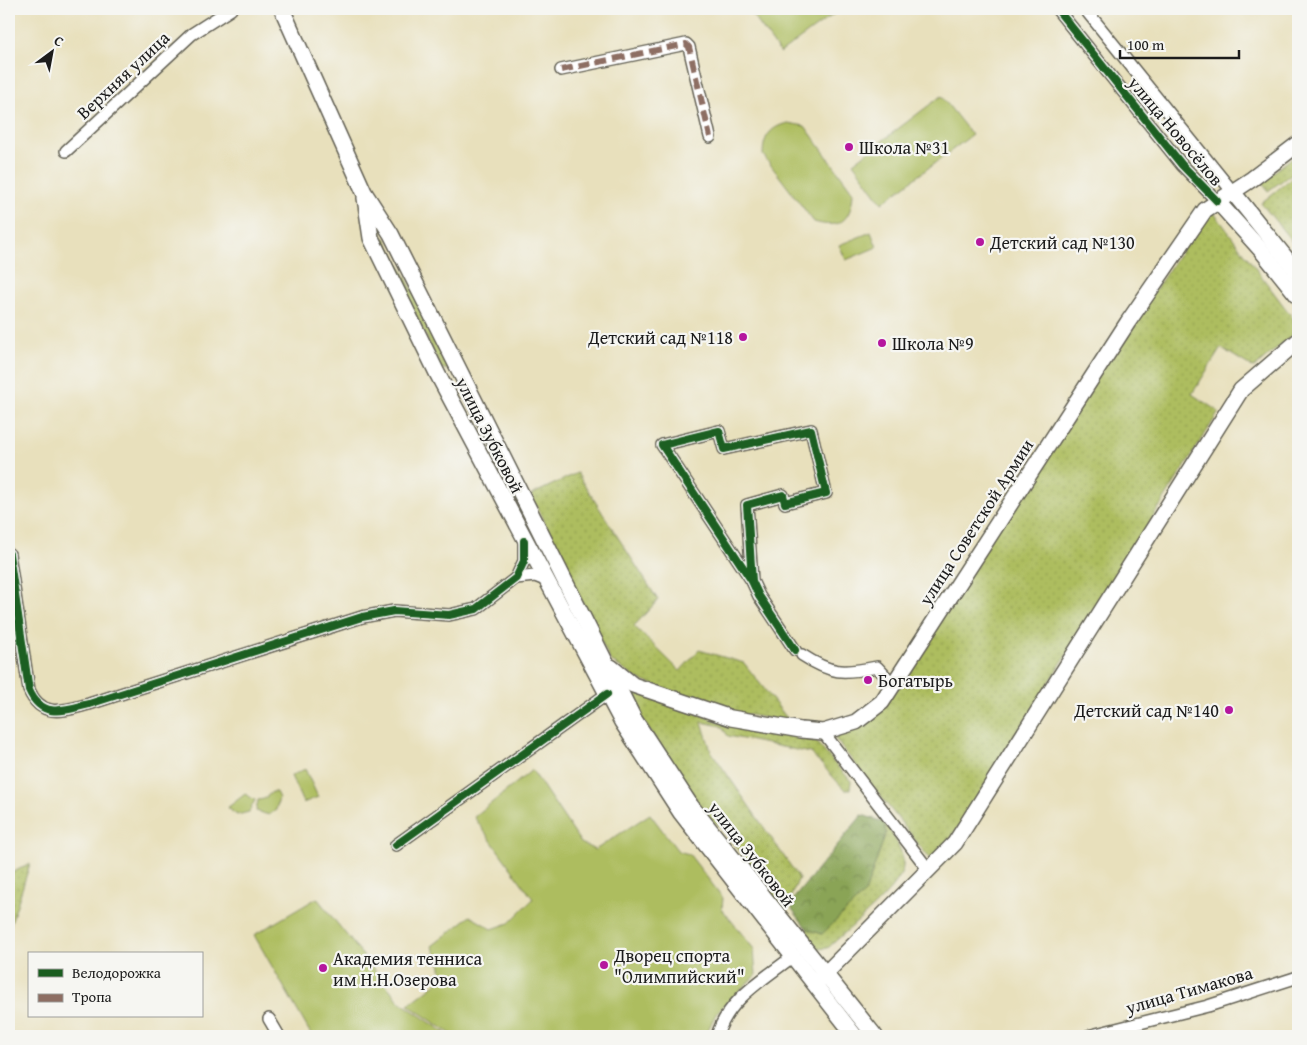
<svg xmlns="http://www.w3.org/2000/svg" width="1307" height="1045" font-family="'Gentium Book Plus',serif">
	<defs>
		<pattern id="grass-dots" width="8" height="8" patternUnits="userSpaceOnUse" patternTransform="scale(1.25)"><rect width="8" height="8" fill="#adbd5f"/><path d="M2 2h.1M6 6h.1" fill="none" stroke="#94a252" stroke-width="1.8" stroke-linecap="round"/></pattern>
		<pattern id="forest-crowns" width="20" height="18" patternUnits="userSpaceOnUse" patternTransform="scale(1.25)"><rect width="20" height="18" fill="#8aa456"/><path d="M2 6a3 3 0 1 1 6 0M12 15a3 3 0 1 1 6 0" fill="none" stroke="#708546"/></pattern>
	</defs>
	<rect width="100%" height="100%" fill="#f6f6f2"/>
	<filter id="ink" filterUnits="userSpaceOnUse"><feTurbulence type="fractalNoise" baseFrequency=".02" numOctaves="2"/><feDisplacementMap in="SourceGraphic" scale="10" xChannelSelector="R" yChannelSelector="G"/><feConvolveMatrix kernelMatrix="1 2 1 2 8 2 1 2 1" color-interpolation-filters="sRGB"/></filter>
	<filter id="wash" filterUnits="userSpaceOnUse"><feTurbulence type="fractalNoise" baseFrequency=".0096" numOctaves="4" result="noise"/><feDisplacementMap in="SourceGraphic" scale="20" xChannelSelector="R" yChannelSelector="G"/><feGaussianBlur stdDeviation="1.12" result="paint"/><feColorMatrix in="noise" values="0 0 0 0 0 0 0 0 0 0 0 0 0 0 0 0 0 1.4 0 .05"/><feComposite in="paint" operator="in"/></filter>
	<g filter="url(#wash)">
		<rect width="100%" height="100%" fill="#e8e0bc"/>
		<!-- grass -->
		<g fill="url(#grass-dots)" stroke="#646c3e">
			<path d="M1294 156 1298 162V169L1268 191 1261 182Z"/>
			<path d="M1298 173V205L1296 212 1298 224V249L1261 203Z"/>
			<path d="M1212 210 1298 325V330L1254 368 1221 348 1192 394 1219 412 949 842 930 859 833 736 859 728 1207 213Z"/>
			<path d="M385 238 451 363 448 370 441 368 380 241Z"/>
			<path d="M577 473 658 600 634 626 680 671 699 650 744 663 790 722 733 712 637 679 610 660 531 495Z"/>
			<path d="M632 691 729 725 815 741 851 781 850 790H845L811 753 728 736 721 726 702 722 711 751 799 878 785 910 754 877V869L719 825 708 819 636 710Z"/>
			<path d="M884 822C893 835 909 857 901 874 892 894 845 932 828 948L818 949 802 934 807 929 822 934 886 833Z"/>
			<path d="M30 864 9 930V874Z"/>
		</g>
		<!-- forest -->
		<path fill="url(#forest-crowns)" stroke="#536039" d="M862 815 884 822 886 833 865 893 822 934 807 929 792 909 794 898Z"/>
		<!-- green -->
		<g fill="#adbd5f" stroke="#646c3e">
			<path d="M751 9H841L780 53 749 10Z"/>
			<path d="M941 96 972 135 882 203 853 163Z"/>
			<path d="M788 123 805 126 853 192C852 219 841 230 814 222L763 155C763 137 770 127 788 123Z"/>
			<path d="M871 232 877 247 846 260 839 245Z"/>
			<path d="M305 769 318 797 303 803 291 776Z"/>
			<path d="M532 770 581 843 595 850 650 814 678 851 689 854 723 898 722 909 754 949 756 975 717 1012 705 1036H454L408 1005 442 979 441 966 432 946 470 916 492 929 509 923 533 899 474 817Z"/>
			<path d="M272 792H276L279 798 276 810 269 815 256 811 258 800 264 799Z"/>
			<path d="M245 794 255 800 249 812 237 815 227 808Z"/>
			<path d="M317 898 400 1002 450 1036H312L254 935Z"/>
		</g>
	</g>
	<g filter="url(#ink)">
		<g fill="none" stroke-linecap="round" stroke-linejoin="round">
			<defs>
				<g id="minor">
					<path d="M1057 9 1182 165 1217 201"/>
					<path d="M1085 9 1232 191"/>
					<path d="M561 70 686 44 689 47 710 137"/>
					<path d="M66 151 192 34 231 9"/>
					<path d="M9 554 29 690C42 720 65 710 89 704L362 617 394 611 449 615 476 609 516 578 524 561V541"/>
					<path d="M516 578 535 576 545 580"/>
					<path d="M752 581 747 505 783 495 785 503 826 493 811 430 724 449 719 431 662 445 752 581 759 596 795 650"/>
					<path d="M802 655C831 674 843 674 877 667L893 684"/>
					<path d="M823 732 928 869"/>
					<path d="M396 845 607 694"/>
					<path d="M269 1019 279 1036"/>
					<path d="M717 1036C728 999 763 980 792 957"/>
					<path d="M1088 1036 1208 1006 1298 977"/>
				</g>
				<g id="major">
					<path d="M282 9 364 192 391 234 634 719 691 806 875 1036"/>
					<path d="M1232 191 1298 273"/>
					<path d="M365 198 371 238 437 373 622 722 681 813 855 1036"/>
					<path d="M1217 201 1261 250 1298 296"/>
					<path d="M611 667 633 685 731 718 801 730 823 732 856 722 882 702 1128 322 1205 210 1252 179 1298 144"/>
					<path d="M817 982 955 843 1241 390 1298 341"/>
				</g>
			</defs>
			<!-- minor casing -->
			<use href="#minor" stroke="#636154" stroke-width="14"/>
			<!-- major casing -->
			<use href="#major" stroke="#636154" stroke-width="18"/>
			<!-- minor -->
			<use href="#minor" stroke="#fff" stroke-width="11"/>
			<!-- major -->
			<use href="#major" stroke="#fff" stroke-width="15"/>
			<!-- quiet -->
			<path stroke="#8d6e63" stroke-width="6" stroke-dasharray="12 6" stroke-linecap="butt" d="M561 70 686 44 689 47 710 137"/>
			<defs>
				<g id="cycleway">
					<path d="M1057 9 1182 165 1217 201"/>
					<path d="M9 554 29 690C42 720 65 710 89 704L362 617 394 611 449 615 476 609 516 578 524 561V541"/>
					<path d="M752 581 747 505 783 495 785 503 826 493 811 430 724 449 719 431 662 445 752 581 759 596 795 650"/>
					<path d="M396 845 607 694"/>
				</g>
			</defs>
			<!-- cycleway casing -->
			<use href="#cycleway" stroke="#f6f6f2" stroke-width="11"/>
			<!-- cycleway -->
			<use href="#cycleway" stroke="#1b5e20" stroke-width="8"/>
		</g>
	</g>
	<!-- markers -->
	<g fill="#b5179e" stroke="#f6f6f2" stroke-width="2">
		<circle cx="849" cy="147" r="5"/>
		<circle cx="980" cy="242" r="5"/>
		<circle cx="743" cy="337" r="5"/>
		<circle cx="882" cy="343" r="5"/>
		<circle cx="868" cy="680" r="5"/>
		<circle cx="1229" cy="710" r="5"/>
		<circle cx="604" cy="965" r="5"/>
		<circle cx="323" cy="968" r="5"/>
	</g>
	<g text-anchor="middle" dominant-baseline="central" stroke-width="4.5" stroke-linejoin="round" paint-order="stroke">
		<!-- street labels -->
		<g font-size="18" fill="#1c1c1c" stroke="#f6f6f2">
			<text transform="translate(123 75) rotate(-43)">Верхняя улица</text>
			<text transform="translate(1176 131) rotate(50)">улица Новосёлов</text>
			<text transform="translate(490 435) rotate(63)">улица Зубковой</text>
			<text transform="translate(976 522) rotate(-57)">улица Советской Армии</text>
			<text transform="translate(752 854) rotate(52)">улица Зубковой</text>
			<text transform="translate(1189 990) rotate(-16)">улица Тимакова</text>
		</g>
		<!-- poi labels -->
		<g font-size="18" fill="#1c1c1c" stroke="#f6f6f2" text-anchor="start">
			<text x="859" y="147">Школа №31</text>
			<text x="990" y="242">Детский сад №130</text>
			<text x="733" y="337" text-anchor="end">Детский сад №118</text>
			<text x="892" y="343">Школа №9</text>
			<text x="878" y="680">Богатырь</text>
			<text x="1219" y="710" text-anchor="end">Детский сад №140</text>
			<text x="614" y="955">Дворец спорта<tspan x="614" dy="21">"Олимпийский"</tspan></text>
			<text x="333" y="958">Академия тенниса<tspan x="333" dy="21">им Н.Н.Озерова</tspan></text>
		</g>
	</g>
	<!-- margin -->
	<rect width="1307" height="1045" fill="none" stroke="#f6f6f2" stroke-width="30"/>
	<!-- legend -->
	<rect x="28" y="952" width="175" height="65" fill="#f6f6f2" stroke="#9f9f9c"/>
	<rect x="38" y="969" width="25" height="8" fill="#1b5e20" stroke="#9f9f9c"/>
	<text x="72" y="978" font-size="15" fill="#1c1c1c">Велодорожка</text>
	<rect x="38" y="994" width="25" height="8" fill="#8d6e63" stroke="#9f9f9c"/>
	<text x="72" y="1002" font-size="15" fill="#1c1c1c">Тропа</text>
	<!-- north arrow -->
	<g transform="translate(52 52) rotate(32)" stroke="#f6f6f2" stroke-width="4" paint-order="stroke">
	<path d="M0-4L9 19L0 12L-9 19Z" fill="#1c1c1c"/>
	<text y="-8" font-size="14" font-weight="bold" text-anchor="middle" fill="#1c1c1c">С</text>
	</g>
	<!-- scale -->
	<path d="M1120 50v8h119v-8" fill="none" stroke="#1c1c1c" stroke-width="2.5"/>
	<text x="1127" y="50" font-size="15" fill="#1c1c1c" stroke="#f6f6f2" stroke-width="4" paint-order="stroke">100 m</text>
</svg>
